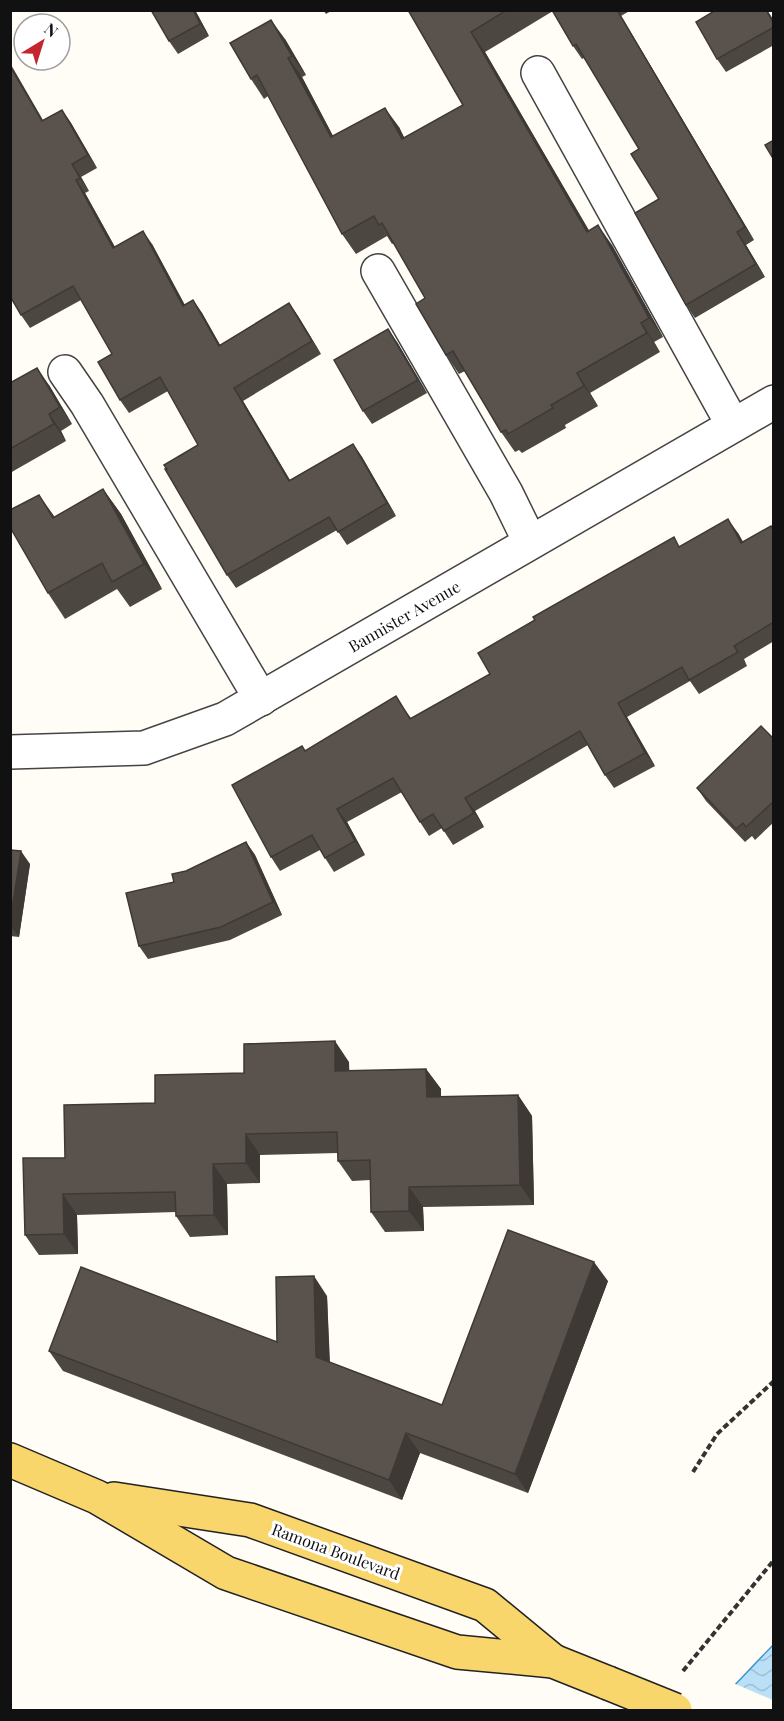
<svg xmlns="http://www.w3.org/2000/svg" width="784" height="1721" font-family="'Playfair Display',serif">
	<defs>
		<pattern id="water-waves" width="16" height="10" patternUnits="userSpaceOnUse" patternTransform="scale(1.5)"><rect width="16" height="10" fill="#b9e0f7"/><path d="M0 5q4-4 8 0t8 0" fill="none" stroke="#9ebfd3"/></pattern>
	</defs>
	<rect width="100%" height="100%" fill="#fffdf5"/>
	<!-- water -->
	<path fill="url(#water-waves)" stroke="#3f96cf" stroke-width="1.5" d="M773 1645V1710H711Z"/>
	<!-- pier -->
	<path fill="#fffdf5" d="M733 1683 773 1700V1710H708Z"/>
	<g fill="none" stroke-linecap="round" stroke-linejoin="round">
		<defs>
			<g id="minor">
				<path d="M538 73 733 425"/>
				<path d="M378 271 506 493 530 542"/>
				<path d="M65 372 87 404 261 699"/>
				<path d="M10 752 144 748 225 719 774 402"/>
			</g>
			<g id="major">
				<path d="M10 1460 97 1497 226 1573 457 1652 553 1661 608 1683"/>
				<path d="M114 1499 250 1520 485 1605 553 1661"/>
			</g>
		</defs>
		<!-- minor casing -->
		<use href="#minor" stroke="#444" stroke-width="36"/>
		<!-- major casing -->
		<use href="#major" stroke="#222" stroke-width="36"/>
		<!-- path -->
		<g stroke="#333" stroke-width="4" stroke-dasharray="6 3" stroke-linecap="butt">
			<path d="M693 1472 717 1434 774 1381"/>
			<path d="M683 1671 774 1560"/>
		</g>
		<!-- minor -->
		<use href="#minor" stroke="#fff" stroke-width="33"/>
		<!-- major -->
		<use href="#major" stroke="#f9d66b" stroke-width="33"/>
		<defs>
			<path id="major-bridge" d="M608 1683 675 1710"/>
		</defs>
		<!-- major-bridge casing -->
		<use href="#major-bridge" stroke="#222" stroke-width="36" stroke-linecap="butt"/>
		<!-- major-bridge -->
		<use href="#major-bridge" stroke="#f9d66b" stroke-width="33"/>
	</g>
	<!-- wall -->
	<g fill="#4d4742">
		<path d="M195 10 209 36 178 54 169 41Z"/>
		<path d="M323 10H333L326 14Z"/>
		<path d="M408 10H631L621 16 754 240 746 245 765 277 695 318 686 305 659 199 639 149 584 58 582 59 573 46 553 11 485 52 589 231 612 245 663 337 654 342 660 352 590 393 598 406 565 425 566 428 522 453 519 450 515 452 501 432 465 371 459 374 446 355 425 298 394 243 392 244 387 236 356 254 342 234 268 96 264 99 251 79 285 39 306 75 302 77 333 136 399 127 404 138 463 105Z"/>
		<path d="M716 10H767L774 21V45L726 72 717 59Z"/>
		<path d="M62 110 71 123 97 168 81 177 89 191 85 193 115 247 152 244 185 305 193 300 202 313 220 345 289 303 298 316 321 354 243 401 290 480 353 444 362 457 396 516 347 545 337 530 236 588 227 575 198 445 168 391 129 413 120 400 112 354 81 300 30 328 21 315 43 120Z"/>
		<path d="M397 342 427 393 372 424 363 411Z"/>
		<path d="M10 383 49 385 72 424 61 431 66 441 10 473Z"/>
		<path d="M103 489 121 514 162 589 130 607 117 589 65 619 48 593 55 517Z"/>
		<path d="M771 526 774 530V641L744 659 747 666 699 694 690 681 627 717 655 766 614 788 605 775 588 745 475 811 484 827 453 845 442 828 429 836 420 822 402 792 347 822 365 855 334 872 320 850 280 871 271 857 305 751 405 710 411 718 490 674 680 546 738 533 743 542Z"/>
		<path d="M774 739V822L755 840 752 836 745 842 706 801 697 788Z"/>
		<path d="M246 842 255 855 282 915 230 940 148 959 139 946 174 882 186 871Z"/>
		<path d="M10 850 30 864 19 937 10 936Z"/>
		<path d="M349 1062V1071L426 1069 441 1089V1097L518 1095 532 1116 534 1205 423 1207 424 1231 385 1232 371 1212 370 1180 352 1181 338 1161V1153L260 1155V1183L227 1184 228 1235 190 1237 176 1216V1212L77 1215 78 1254 39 1255 25 1235 65 1158 155 1103 244 1073Z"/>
		<path d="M608 1281 528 1493 420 1453 402 1500 63 1371 49 1351 277 1342 327 1296 330 1362 442 1405Z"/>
	</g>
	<!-- shaded-wall -->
	<g fill="#3f3936">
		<path d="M193 10H195L209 36 200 24Z"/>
		<path d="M617 10 621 16 754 240 745 227Z"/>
		<path d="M766 10H767L774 21V24Z"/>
		<path d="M271 20 285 39 306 75 292 56Z"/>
		<path d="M471 32 485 52 601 251 587 232Z"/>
		<path d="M288 58 302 77 344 157 331 137Z"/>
		<path d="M10 63 51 134 42 121 10 66Z"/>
		<path d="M385 108 399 127 415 159 402 139Z"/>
		<path d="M62 110 71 123 97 168 88 155Z"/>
		<path d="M72 164 81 177 89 191 80 178Z"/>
		<path d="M76 180 85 193 122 260 113 248Z"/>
		<path d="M598 225 612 245 663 337 649 318Z"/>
		<path d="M143 231 152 244 192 319 183 306Z"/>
		<path d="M737 232 746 245 765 277 756 264Z"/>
		<path d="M193 300 202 313 228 359 219 346Z"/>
		<path d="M289 303 298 316 321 354 312 341Z"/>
		<path d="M641 323 654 342 660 352 647 333Z"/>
		<path d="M388 329 397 342 427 393 418 380Z"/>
		<path d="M37 368 49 385 72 424 60 407Z"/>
		<path d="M577 373 590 393 598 406 584 386Z"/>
		<path d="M234 388 243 401 298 494 289 481Z"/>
		<path d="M49 414 61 431 66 441 54 424Z"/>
		<path d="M353 444 362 457 396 516 387 503Z"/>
		<path d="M103 489 121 514 162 589 144 564Z"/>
		<path d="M39 495 57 520 53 518Z"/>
		<path d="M728 519 738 533 751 556 741 543Z"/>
		<path d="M618 703 627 717 655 766 645 753Z"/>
		<path d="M465 798 475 811 484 827 474 813Z"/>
		<path d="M337 809 347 822 365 855 355 841Z"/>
		<path d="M246 842 255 855 282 915 273 902Z"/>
		<path d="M21 851 30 864 19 937 10 925V922Z"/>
		<path d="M335 1041 349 1062 350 1091 335 1071Z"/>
		<path d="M426 1069 441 1089V1117L427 1097Z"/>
		<path d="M518 1095 532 1116 534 1205 520 1185Z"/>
		<path d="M246 1134 260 1155V1183L246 1163Z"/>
		<path d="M213 1164 227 1184 228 1235 214 1215Z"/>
		<path d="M409 1187 423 1207 424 1231 409 1211Z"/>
		<path d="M63 1194 77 1215 78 1254 64 1234Z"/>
		<path d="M594 1262 608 1281 528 1493 515 1474Z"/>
		<path d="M314 1276 327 1296 330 1377 316 1357Z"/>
		<path d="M406 1433 420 1453 402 1500 389 1480Z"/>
	</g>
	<!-- building -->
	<g fill="#5a524d" stroke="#3f3936" stroke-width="1.5">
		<path d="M151 10H193L200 24 169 41Z"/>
		<path d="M408 10H507L471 32 587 232 598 225 649 318 641 323 647 333 577 373 584 386 551 405 553 408 508 434 506 430 501 432 453 351 446 355 416 304 425 298 382 223 379 225 374 216 342 234 257 75 251 79 230 43 271 20 292 56 288 58 331 137 385 108 402 139 463 105Z"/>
		<path d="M552 10H617L745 227 737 232 756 264 686 305 635 213 659 199 631 154 639 149 576 44 573 46Z"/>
		<path d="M716 10H766L774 24V27L717 59 696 22Z"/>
		<path d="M10 66 42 121 62 110 88 155 72 164 80 178 76 180 113 248 143 231 183 306 193 300 219 346 289 303 312 341 234 388 289 481 353 444 387 503 338 532 329 517 227 575 165 469H167L164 465 198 445 160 377 120 400 98 362 112 354 73 286 21 315 10 296Z"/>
		<path d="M774 140V160L765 145Z"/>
		<path d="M388 329 418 380 363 411 334 360Z"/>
		<path d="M37 368 60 407 49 414 54 424 10 449V383Z"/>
		<path d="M103 489 144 564 112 582 102 563 48 593 10 527V510L39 495 53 518Z"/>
		<path d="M728 519 741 543 771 526 774 531V622L734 646 738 652 689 680 682 667 618 703 645 753 605 775 580 731 465 798 474 813 444 831 433 814 420 822 393 778 337 809 355 841 325 858 312 835 271 857 232 785 302 746 305 751 396 696 410 719 490 674 478 653 535 620 533 617 674 537 679 547Z"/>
		<path d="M761 726 774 739V801L746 827 743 823 736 829 697 788Z"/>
		<path d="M246 842 273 902 221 927 139 946 126 893 174 882 172 874 186 871Z"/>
		<path d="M10 850 21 851 10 922Z"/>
		<path d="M335 1041V1071L426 1069 427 1097 518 1095 520 1185 409 1187V1211L371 1212 370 1160 338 1161 337 1132 246 1134V1163L213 1164 214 1215 176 1216 175 1192 63 1194 64 1234 25 1235 23 1158H65L64 1105 155 1103V1075L244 1073V1044Z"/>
		<path d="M508 1230 594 1262 515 1474 406 1433 389 1480 49 1351 81 1267 277 1342 276 1277 314 1276 316 1357 442 1405Z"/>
	</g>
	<g text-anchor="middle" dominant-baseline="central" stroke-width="6" stroke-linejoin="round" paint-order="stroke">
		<!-- street labels -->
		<g font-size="16" fill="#111" stroke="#fff">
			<text transform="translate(404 616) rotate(-30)">Bannister Avenue</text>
			<text transform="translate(336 1551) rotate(20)">Ramona Boulevard</text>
		</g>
	</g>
	<!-- border -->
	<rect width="784" height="1721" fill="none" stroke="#111111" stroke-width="24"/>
	<!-- north arrow -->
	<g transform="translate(42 42) rotate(38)"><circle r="28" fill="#ffffff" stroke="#a0a0a0" stroke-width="1.5"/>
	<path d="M0-4.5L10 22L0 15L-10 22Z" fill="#c4262e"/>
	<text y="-9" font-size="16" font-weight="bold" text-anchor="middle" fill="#111111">N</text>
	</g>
</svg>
